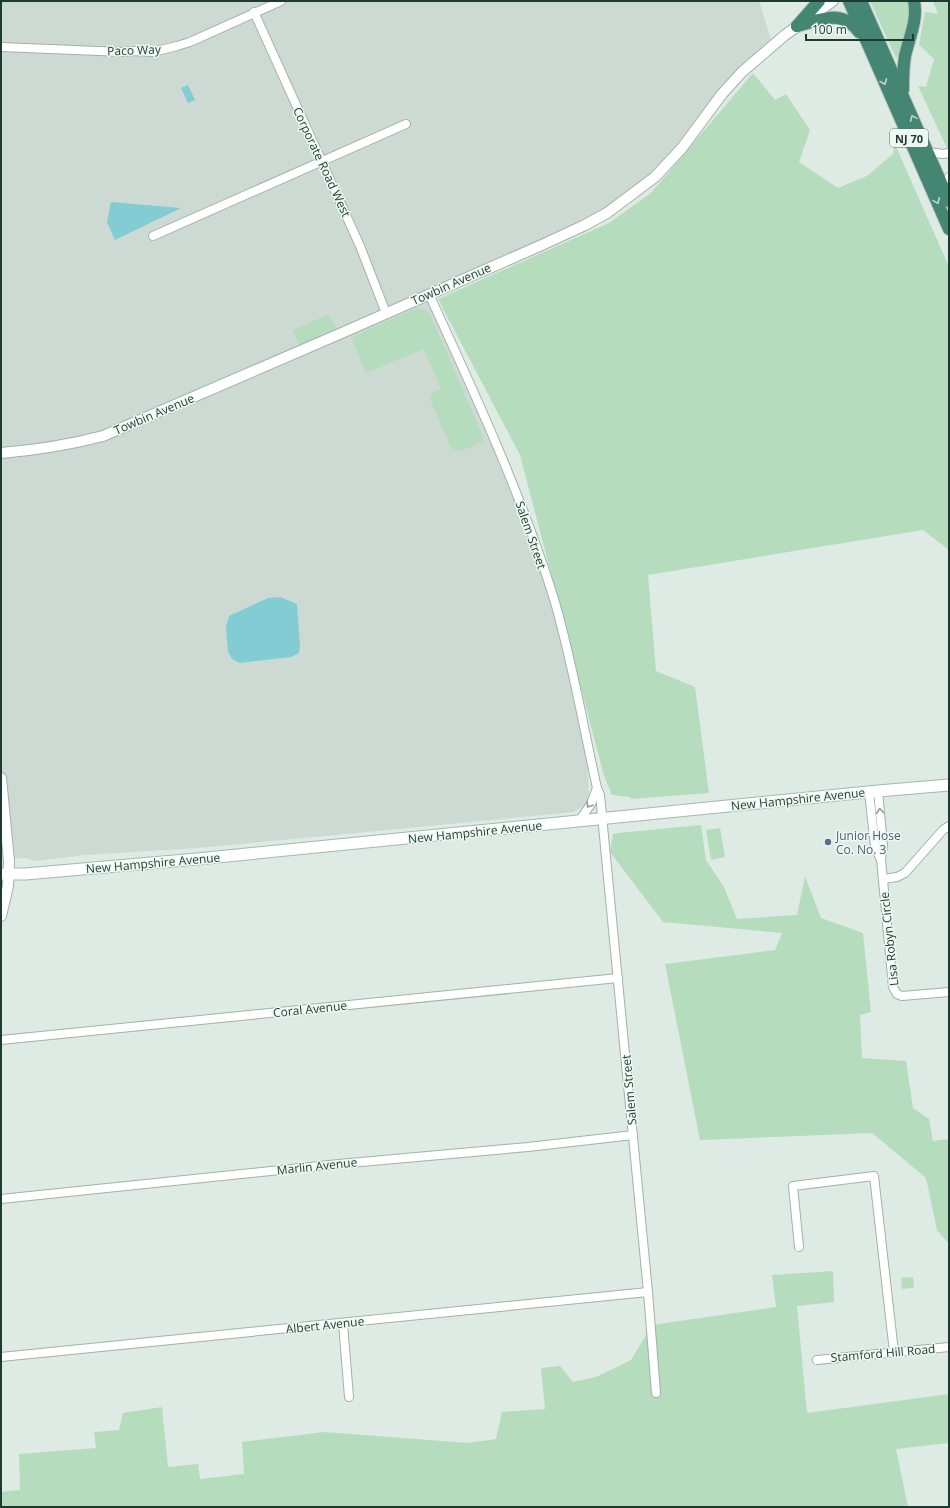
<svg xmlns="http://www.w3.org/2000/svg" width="950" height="1508" font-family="'Open Sans',sans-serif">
	<rect width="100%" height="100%" fill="#deeae4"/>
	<!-- built -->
	<path fill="#ccdad3" d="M1 1H759L773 46 742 72 682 148 607 213 429 294 483 410 554 600 586 739 589 795 585 805 574 812 198 848 85 855 36 861 24 858 1 859Z"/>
	<!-- green -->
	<g fill="#b5ddbd">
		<path d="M870 1H909V19L899 56 896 58Z"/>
		<path d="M933 1H949V146L947 148 918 86 926 87 934 59 919 45 925 12 938 14Z"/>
		<path d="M753 73 775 100 786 94 810 130 799 162 838 188 867 176 893 154 895 144 949 267V550L923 530 648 575 656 671 695 687 709 793 631 799 630 797 612 795 604 776 520 455 438 299 609 223 651 193Z"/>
		<path d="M417 308 424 309 430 314 483 437V441C474 446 461 454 451 448L430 399 432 393 441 389 424 349 366 373 352 339 354 336Z"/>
		<path d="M327 315 330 316 336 329 300 345 293 330Z"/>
		<path d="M701 825 706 860 724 887 737 919 797 915 805 876 821 918 863 933 871 1012 860 1015 862 1058 906 1061 913 1108 929 1119 933 1141 949 1139V1244L937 1230 926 1178 872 1133 700 1140 665 964 775 950 782 933 663 922 610 852 613 834 618 833Z"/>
		<path d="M720 828 725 857 711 860 706 830Z"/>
		<path d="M833 1271 834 1302 797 1306 807 1413 949 1394V1443L896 1449 908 1507H1V1492L20 1490 19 1454 96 1448 94 1432 119 1430 123 1413 162 1407 168 1467 198 1464 200 1479 244 1474 242 1442 325 1432 468 1443 496 1439 502 1412 545 1409 541 1368 560 1366 573 1382 596 1377 631 1360 652 1325 776 1307 772 1275Z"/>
		<path d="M913 1277 914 1288 902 1289 901 1278Z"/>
	</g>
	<!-- water -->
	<g fill="#82ccd3">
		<path d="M188 85 195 100 188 103 181 88Z"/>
		<path d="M111 202 181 208 115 240 107 222Z"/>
		<path d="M280 597 297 604 300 646 299 653 291 657 240 663 232 659 228 652 226 627 229 616 268 598Z"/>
	</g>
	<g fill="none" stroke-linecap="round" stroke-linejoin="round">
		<defs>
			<g id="minor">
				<path d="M254 12 360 246 386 313"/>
				<path d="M1 47 123 52 134 51 153 52 177 46 190 42 281 1"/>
				<path d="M928 152 943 154 949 153"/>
				<path d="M945 191 949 177"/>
				<path d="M153 236 406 124"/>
				<path d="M429 294C475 394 521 493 554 599 572 660 583 725 597 788L600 795 648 1292 656 1393"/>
				<path d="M878 791 883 845 881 859 893 987 897 994 902 996 949 992"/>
				<path d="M869 792 875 846 880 858"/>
				<path d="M579 821 591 804 597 788"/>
				<path d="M883 879 897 877 905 873 943 830 949 826"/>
				<path d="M1 1040 618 978"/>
				<path d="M1 1199 339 1164 528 1147 633 1135"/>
				<path d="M799 1247 793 1186 874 1176 894 1352"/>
				<path d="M343 1324 349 1397"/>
				<path d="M1 1357 648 1292"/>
				<path d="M817 1360 949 1347"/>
			</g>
			<g id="tertiary">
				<path d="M1 453C36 450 69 445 103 436L344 332 544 244 585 225 607 213 655 177 682 148 722 94 742 72 785 35 833 1"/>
				<path d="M1 778 9 861 8 886 1 916"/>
			</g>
			<path id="secondary" d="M1 874H25L197 859 878 791 949 785"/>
			<g id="trunk">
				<path d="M849 1 949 229"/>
				<path d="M861 1 949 201"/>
				<path d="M797 26C820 20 842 8 859 32"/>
				<path d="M797 26 819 1"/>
				<path d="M903 90C903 79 903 67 905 56 909 38 918 20 914 1"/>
			</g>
		</defs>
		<!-- minor casing -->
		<use href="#minor" stroke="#a1b2ab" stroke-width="10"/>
		<!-- tertiary casing -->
		<use href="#tertiary" stroke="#a1b2ab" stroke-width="12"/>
		<!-- secondary casing -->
		<use href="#secondary" stroke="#9ebaae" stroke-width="13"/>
		<!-- trunk casing -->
		<use href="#trunk" stroke="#bcc4c1" stroke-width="14"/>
		<!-- minor -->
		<use href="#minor" stroke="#fff" stroke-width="8"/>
		<!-- tertiary -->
		<use href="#tertiary" stroke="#fff" stroke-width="10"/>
		<!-- secondary -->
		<use href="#secondary" stroke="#fff" stroke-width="11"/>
		<!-- trunk -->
		<use href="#trunk" stroke="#448672" stroke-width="12"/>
	</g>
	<!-- one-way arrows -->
	<defs><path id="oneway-chevron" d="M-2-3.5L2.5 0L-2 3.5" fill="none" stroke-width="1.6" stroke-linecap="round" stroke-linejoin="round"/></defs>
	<g stroke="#bbd5cc">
		<use href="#oneway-chevron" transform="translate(884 82) rotate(67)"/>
		<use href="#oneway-chevron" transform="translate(913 118) rotate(-114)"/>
		<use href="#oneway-chevron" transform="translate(937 201) rotate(66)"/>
	</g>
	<g stroke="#8e9d98">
		<use href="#oneway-chevron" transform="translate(589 805) rotate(122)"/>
		<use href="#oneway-chevron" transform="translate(880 811) rotate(-95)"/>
	</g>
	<!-- markers -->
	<circle fill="#5c6f8a" stroke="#eef7f2" stroke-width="1.5" cx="828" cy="842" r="4"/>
	<g text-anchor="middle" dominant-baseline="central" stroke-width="3" stroke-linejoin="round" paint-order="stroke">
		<!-- shield labels -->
		<rect fill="#eef7f2" stroke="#5c736b" stroke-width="1" x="890" y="129" width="38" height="18" rx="3"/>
		<g font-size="11" font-weight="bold" fill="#1e3b31">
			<text x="909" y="138">NJ 70</text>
		</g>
		<!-- street labels -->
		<g font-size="12" fill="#1e3b31" stroke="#eef7f2">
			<text transform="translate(134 50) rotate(-2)">Paco Way</text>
			<text transform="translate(322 162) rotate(65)">Corporate Road West</text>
			<text transform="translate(451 284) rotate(-24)">Towbin Avenue</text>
			<text transform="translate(154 414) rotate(-23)">Towbin Avenue</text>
			<text transform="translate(531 535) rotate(71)">Salem Street</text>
			<text transform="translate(798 799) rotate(-6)">New Hampshire Avenue</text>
			<text transform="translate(475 832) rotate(-6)">New Hampshire Avenue</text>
			<text transform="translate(153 863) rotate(-5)">New Hampshire Avenue</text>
			<text transform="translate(889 939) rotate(-96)">Lisa Robyn Circle</text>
			<text transform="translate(310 1009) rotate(-6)">Coral Avenue</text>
			<text transform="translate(629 1090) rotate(-95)">Salem Street</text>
			<text transform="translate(317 1166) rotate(-6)">Marlin Avenue</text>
			<text transform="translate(325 1325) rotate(-6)">Albert Avenue</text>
			<text transform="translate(883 1353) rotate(-5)">Stamford Hill Road</text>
		</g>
		<!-- service labels -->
		<g font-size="12" fill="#4e5e75" stroke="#eef7f2" text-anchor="start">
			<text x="836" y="835">Junior Hose<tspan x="836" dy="14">Co. No. 3</tspan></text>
		</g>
	</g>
	<!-- border -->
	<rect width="950" height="1508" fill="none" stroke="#1e3b31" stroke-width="4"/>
	<!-- scale -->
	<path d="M806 34v6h107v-6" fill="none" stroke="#1e3b31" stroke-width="2"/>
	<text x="812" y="34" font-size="12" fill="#1e3b31" stroke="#eef7f2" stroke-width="3" paint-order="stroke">100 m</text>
</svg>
